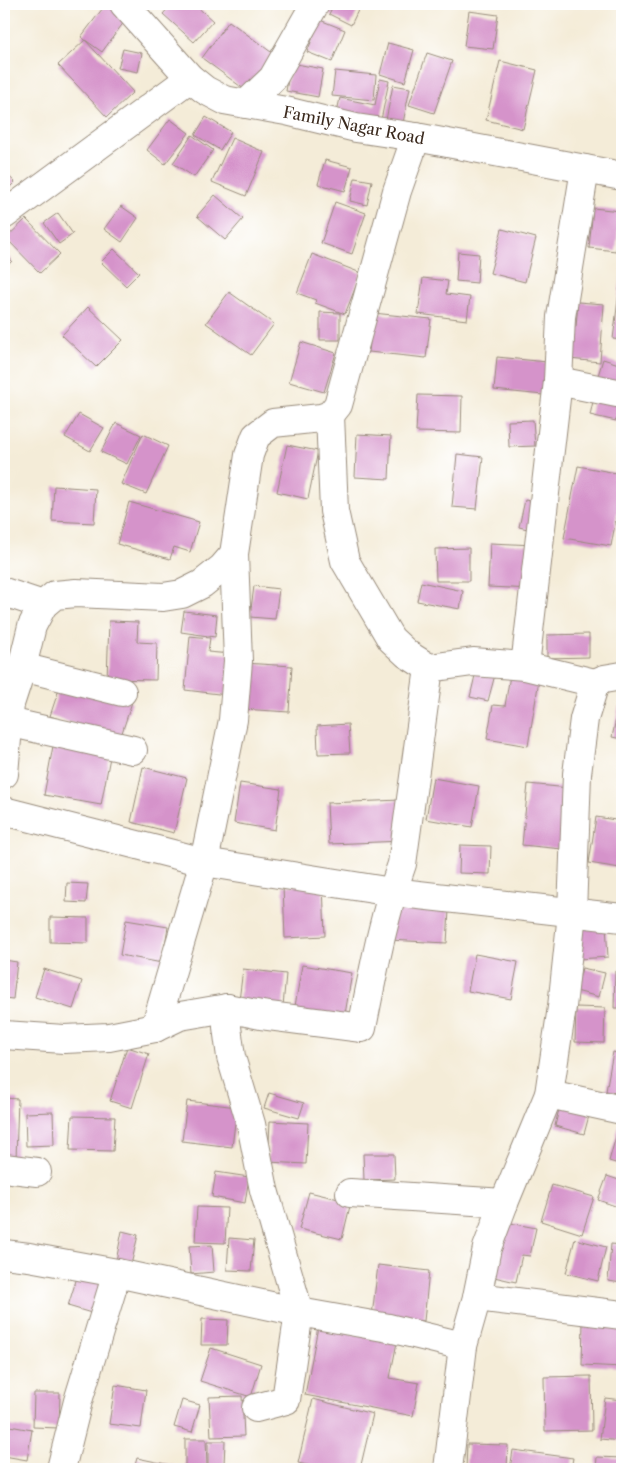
<svg xmlns="http://www.w3.org/2000/svg" width="626" height="1473" font-family="'Libre Caslon Text',serif">
	<rect width="100%" height="100%" fill="#fff"/>
	<filter id="ink" filterUnits="userSpaceOnUse"><feTurbulence type="fractalNoise" baseFrequency=".02" numOctaves="2"/><feDisplacementMap in="SourceGraphic" scale="10" xChannelSelector="R" yChannelSelector="G"/><feConvolveMatrix kernelMatrix="1 2 1 2 8 2 1 2 1" color-interpolation-filters="sRGB"/></filter>
	<filter id="wash" filterUnits="userSpaceOnUse"><feTurbulence type="fractalNoise" baseFrequency=".0096" numOctaves="4" result="noise"/><feDisplacementMap in="SourceGraphic" scale="20" xChannelSelector="R" yChannelSelector="G"/><feGaussianBlur stdDeviation="1.12" result="paint"/><feColorMatrix in="noise" values="0 0 0 0 0 0 0 0 0 0 0 0 0 0 0 0 0 1.4 0 .05"/><feComposite in="paint" operator="in"/></filter>
	<g filter="url(#wash)">
		<rect width="100%" height="100%" fill="#f4ecd8"/>
		<g id="blocks">
			<!-- building -->
			<g fill="#d593ca">
				<path d="M106 4H108L127 18 102 52 81 37Z"/>
				<path d="M172 4H194L213 21 194 42 163 14Z"/>
				<path d="M334 4H361L351 25 329 14Z"/>
				<path d="M469 11 498 15 493 49 464 46Z"/>
				<path d="M320 20 345 30 332 62 307 52Z"/>
				<path d="M229 21 275 55 248 92 202 58Z"/>
				<path d="M85 40 133 92 107 117 58 65Z"/>
				<path d="M388 43 414 50 405 82 380 74Z"/>
				<path d="M123 49 142 53 138 72 118 68Z"/>
				<path d="M427 53 452 61 434 113 409 105Z"/>
				<path d="M500 61 537 70 523 129 486 120Z"/>
				<path d="M291 63 323 69 318 97 286 91Z"/>
				<path d="M335 71 376 75 374 100 332 96Z"/>
				<path d="M380 79 389 81 381 120 337 112 340 98 375 105Z"/>
				<path d="M393 85 410 88 403 123 386 120Z"/>
				<path d="M206 117 231 132 220 150 195 135Z"/>
				<path d="M170 119 189 133 165 164 147 150Z"/>
				<path d="M192 135 213 150 194 177 173 163Z"/>
				<path d="M232 138 264 152 246 196 212 182Z"/>
				<path d="M325 160 352 167 345 191 318 184Z"/>
				<path d="M4 172 15 182 4 193Z"/>
				<path d="M355 178 372 181 367 205 350 201Z"/>
				<path d="M215 195 243 219 225 240 197 216Z"/>
				<path d="M335 202 366 213 352 254 321 243Z"/>
				<path d="M121 206 138 218 122 242 104 229Z"/>
				<path d="M593 208 620 211 616 251 589 248Z"/>
				<path d="M58 213 73 234 59 244 44 223Z"/>
				<path d="M26 219 60 254 40 273 6 238Z"/>
				<path d="M502 229 536 238 525 282 490 273Z"/>
				<path d="M114 249 139 273 126 286 101 262Z"/>
				<path d="M4 252 12 261 4 269Z"/>
				<path d="M458 252 479 254 477 283 456 281Z"/>
				<path d="M312 254 361 273 345 314 315 303 316 300 297 293Z"/>
				<path d="M621 276H622V340L613 339Z"/>
				<path d="M423 278 448 281 446 294 470 297 467 320 418 314Z"/>
				<path d="M229 292 274 324 251 355 206 323Z"/>
				<path d="M578 302 604 304 600 362 569 359 572 326 576 327Z"/>
				<path d="M88 307 123 340 96 367 62 335Z"/>
				<path d="M320 312 340 313V340H320Z"/>
				<path d="M373 313 431 319 426 358 369 352Z"/>
				<path d="M301 342 336 353 324 392 289 382Z"/>
				<path d="M497 357 547 362 543 395 494 390Z"/>
				<path d="M603 359 622 365V387L597 379Z"/>
				<path d="M418 395 462 396 461 433 416 432Z"/>
				<path d="M594 397 619 403 616 421 590 415Z"/>
				<path d="M79 414 104 428 90 451 65 437Z"/>
				<path d="M533 420 535 446 509 447 508 421Z"/>
				<path d="M116 423 141 435 127 464 101 452Z"/>
				<path d="M143 434 168 446 146 494 121 484Z"/>
				<path d="M357 434 391 436 389 479 355 477Z"/>
				<path d="M287 445 318 451 308 499 277 492Z"/>
				<path d="M457 454 483 457 477 509 452 507Z"/>
				<path d="M578 466 622 474V486L611 546 564 538Z"/>
				<path d="M54 486 96 489 94 523 52 521Z"/>
				<path d="M525 500 541 503 536 531 519 527Z"/>
				<path d="M129 502 199 522 190 552 174 547 170 559 117 544Z"/>
				<path d="M490 543 535 545 533 589 488 587Z"/>
				<path d="M469 548V581H436L435 549Z"/>
				<path d="M421 582 463 591 460 609 417 601Z"/>
				<path d="M254 586 279 589 275 619 250 617Z"/>
				<path d="M184 611 217 615 215 637 181 632Z"/>
				<path d="M109 621 138 622 137 642 157 643 156 680 107 679Z"/>
				<path d="M589 634V657L547 658V635Z"/>
				<path d="M190 636 210 638 208 652 230 654 227 695 185 690Z"/>
				<path d="M244 663 292 666 289 712 242 709Z"/>
				<path d="M477 667 496 671 488 701 470 697Z"/>
				<path d="M510 675 539 680 528 746 487 739 493 705 505 706Z"/>
				<path d="M62 680 132 702 120 739 50 716Z"/>
				<path d="M619 706 622 707V739L612 737Z"/>
				<path d="M348 724 350 753 318 754 317 726Z"/>
				<path d="M53 746 110 757 101 805 44 795Z"/>
				<path d="M143 767 187 778 174 833 131 822Z"/>
				<path d="M433 778 479 786 472 827 426 819Z"/>
				<path d="M240 783 281 789 275 830 234 823Z"/>
				<path d="M528 784 569 788 562 849 522 845Z"/>
				<path d="M401 800 403 841 329 844 327 803Z"/>
				<path d="M596 817 622 821V854L620 868 589 863Z"/>
				<path d="M460 845 491 846 490 874 459 873Z"/>
				<path d="M67 883 88 884 86 903 66 902Z"/>
				<path d="M323 884 325 936 285 938 283 886Z"/>
				<path d="M391 907 449 910 447 943 389 940Z"/>
				<path d="M50 917 88 918V943L50 942Z"/>
				<path d="M126 920 168 927 162 963 120 955Z"/>
				<path d="M606 925 608 957 579 959 577 927Z"/>
				<path d="M475 954 518 962 511 999 468 991Z"/>
				<path d="M4 960 17 962 13 999 4 998Z"/>
				<path d="M302 965 352 973 344 1020 294 1012Z"/>
				<path d="M582 968 605 973 599 997 576 991Z"/>
				<path d="M44 969 82 981 73 1009 35 997Z"/>
				<path d="M243 969 286 974 283 1006 239 1001Z"/>
				<path d="M615 971 622 972V1008H614Z"/>
				<path d="M576 1007 605 1008 604 1043 575 1042Z"/>
				<path d="M127 1047 149 1054 132 1108 110 1101Z"/>
				<path d="M613 1052 622 1054V1094L606 1091Z"/>
				<path d="M269 1093 304 1103 299 1118 264 1108Z"/>
				<path d="M4 1098 18 1099 16 1159 4 1158Z"/>
				<path d="M187 1101 237 1107 232 1147 182 1141Z"/>
				<path d="M560 1105 590 1112 584 1134 555 1126Z"/>
				<path d="M53 1112 54 1145 26 1146 25 1113Z"/>
				<path d="M72 1116 115 1117 113 1151 70 1150Z"/>
				<path d="M270 1121 308 1123 306 1164 268 1162Z"/>
				<path d="M619 1126 622 1127V1165L609 1161Z"/>
				<path d="M363 1154H394L395 1179 364 1180Z"/>
				<path d="M216 1172 249 1177 245 1203 212 1197Z"/>
				<path d="M607 1176 622 1181V1204L621 1208 598 1200Z"/>
				<path d="M552 1185 594 1197 582 1234 541 1221Z"/>
				<path d="M309 1192 351 1202 342 1239 299 1229Z"/>
				<path d="M197 1207 227 1208 225 1243 195 1242Z"/>
				<path d="M505 1222 536 1228 530 1256 522 1255 516 1282 494 1277Z"/>
				<path d="M122 1231 138 1235 131 1265 116 1261Z"/>
				<path d="M229 1238 254 1240 251 1271 227 1270Z"/>
				<path d="M575 1239 606 1247 598 1281 566 1273Z"/>
				<path d="M611 1244 622 1245V1283L608 1281Z"/>
				<path d="M212 1245 214 1272 191 1274 189 1246Z"/>
				<path d="M378 1265 429 1271 424 1321 372 1316Z"/>
				<path d="M79 1271 109 1279 98 1315 68 1306Z"/>
				<path d="M202 1319 228 1320 227 1345H201Z"/>
				<path d="M583 1321 622 1322V1367L582 1365Z"/>
				<path d="M318 1327 397 1342 390 1378 419 1383 413 1416 305 1395Z"/>
				<path d="M211 1348 261 1364 251 1397 200 1381Z"/>
				<path d="M591 1376 592 1430 545 1431 544 1377Z"/>
				<path d="M115 1385 146 1390 141 1428 109 1424Z"/>
				<path d="M34 1393H60L59 1428 33 1427Z"/>
				<path d="M242 1396 244 1436 211 1437 209 1397Z"/>
				<path d="M605 1398 622 1400V1441L600 1439Z"/>
				<path d="M313 1399 373 1414 360 1469H325L298 1463Z"/>
				<path d="M182 1400 200 1405 192 1432 174 1427Z"/>
				<path d="M4 1425 32 1430 27 1460 4 1456Z"/>
				<path d="M185 1439H206L207 1467 187 1469H134L137 1458 185 1468Z"/>
				<path d="M208 1441H225L224 1465H208Z"/>
				<path d="M467 1444 508 1445 507 1469H466Z"/>
				<path d="M513 1450 573 1458 571 1469H510Z"/>
				<path d="M597 1457 622 1458V1469H596Z"/>
			</g>
		</g>
	</g>
	<g filter="url(#ink)">
		<use href="#blocks" fill-opacity="0" stroke="#988b7b" stroke-width="1"/>
		<g fill="none" stroke-linecap="round" stroke-linejoin="round">
			<defs>
				<g id="minor">
					<path d="M124 4 190 78 205 90 224 100 286 111 356 128 416 137 622 176"/>
					<path d="M246 104 273 78 315 4"/>
					<path d="M4 215 190 78"/>
					<path d="M558 381 622 394"/>
					<path d="M330 415 334 511 345 561 391 639 407 654 429 668 473 662 525 666 595 683"/>
					<path d="M4 592 43 605"/>
					<path d="M525 666 558 381 561 317 585 169"/>
					<path d="M22 667 122 692"/>
					<path d="M8 722 133 750"/>
					<path d="M4 774 10 704 22 667 32 626 43 605 55 595 76 593 163 597 182 594 202 584 222 568 234 554 249 455 256 436 273 423 321 418 330 415 338 405 397 191 416 137"/>
					<path d="M4 811 204 862 392 892 622 918"/>
					<path d="M227 1008V1027L231 1057 251 1124 264 1190 299 1312 286 1400 256 1408"/>
					<path d="M155 1028 204 862 233 720 238 661 234 554"/>
					<path d="M4 1035 64 1039 109 1037 155 1028 180 1016 227 1008 261 1015 362 1028C373 973 383 917 402 864L429 668"/>
					<path d="M549 1094 622 1110"/>
					<path d="M4 1168 37 1172"/>
					<path d="M350 1193 504 1203"/>
					<path d="M4 1254 29 1257 117 1273 299 1312 389 1328 463 1346"/>
					<path d="M477 1297 622 1315"/>
					<path d="M61 1469 78 1401 117 1273"/>
					<path d="M448 1469 463 1346 477 1297 487 1248 504 1203 549 1094 562 1007 572 913 577 774 584 719 595 683 604 679 622 676"/>
				</g>
			</defs>
			<!-- minor casing -->
			<use href="#minor" stroke="#988b7b" stroke-width="30"/>
			<!-- minor -->
			<use href="#minor" stroke="#fff" stroke-width="28"/>
		</g>
	</g>
	<g text-anchor="middle" dominant-baseline="central" stroke-width="5" stroke-linejoin="round" paint-order="stroke">
		<!-- street labels -->
		<g font-size="16" fill="#3b2a1e" stroke="#fff">
			<text transform="translate(354 125) rotate(11)">Family Nagar Road</text>
		</g>
	</g>
	<!-- margin -->
	<rect width="626" height="1473" fill="none" stroke="#fff" stroke-width="20"/>
</svg>
